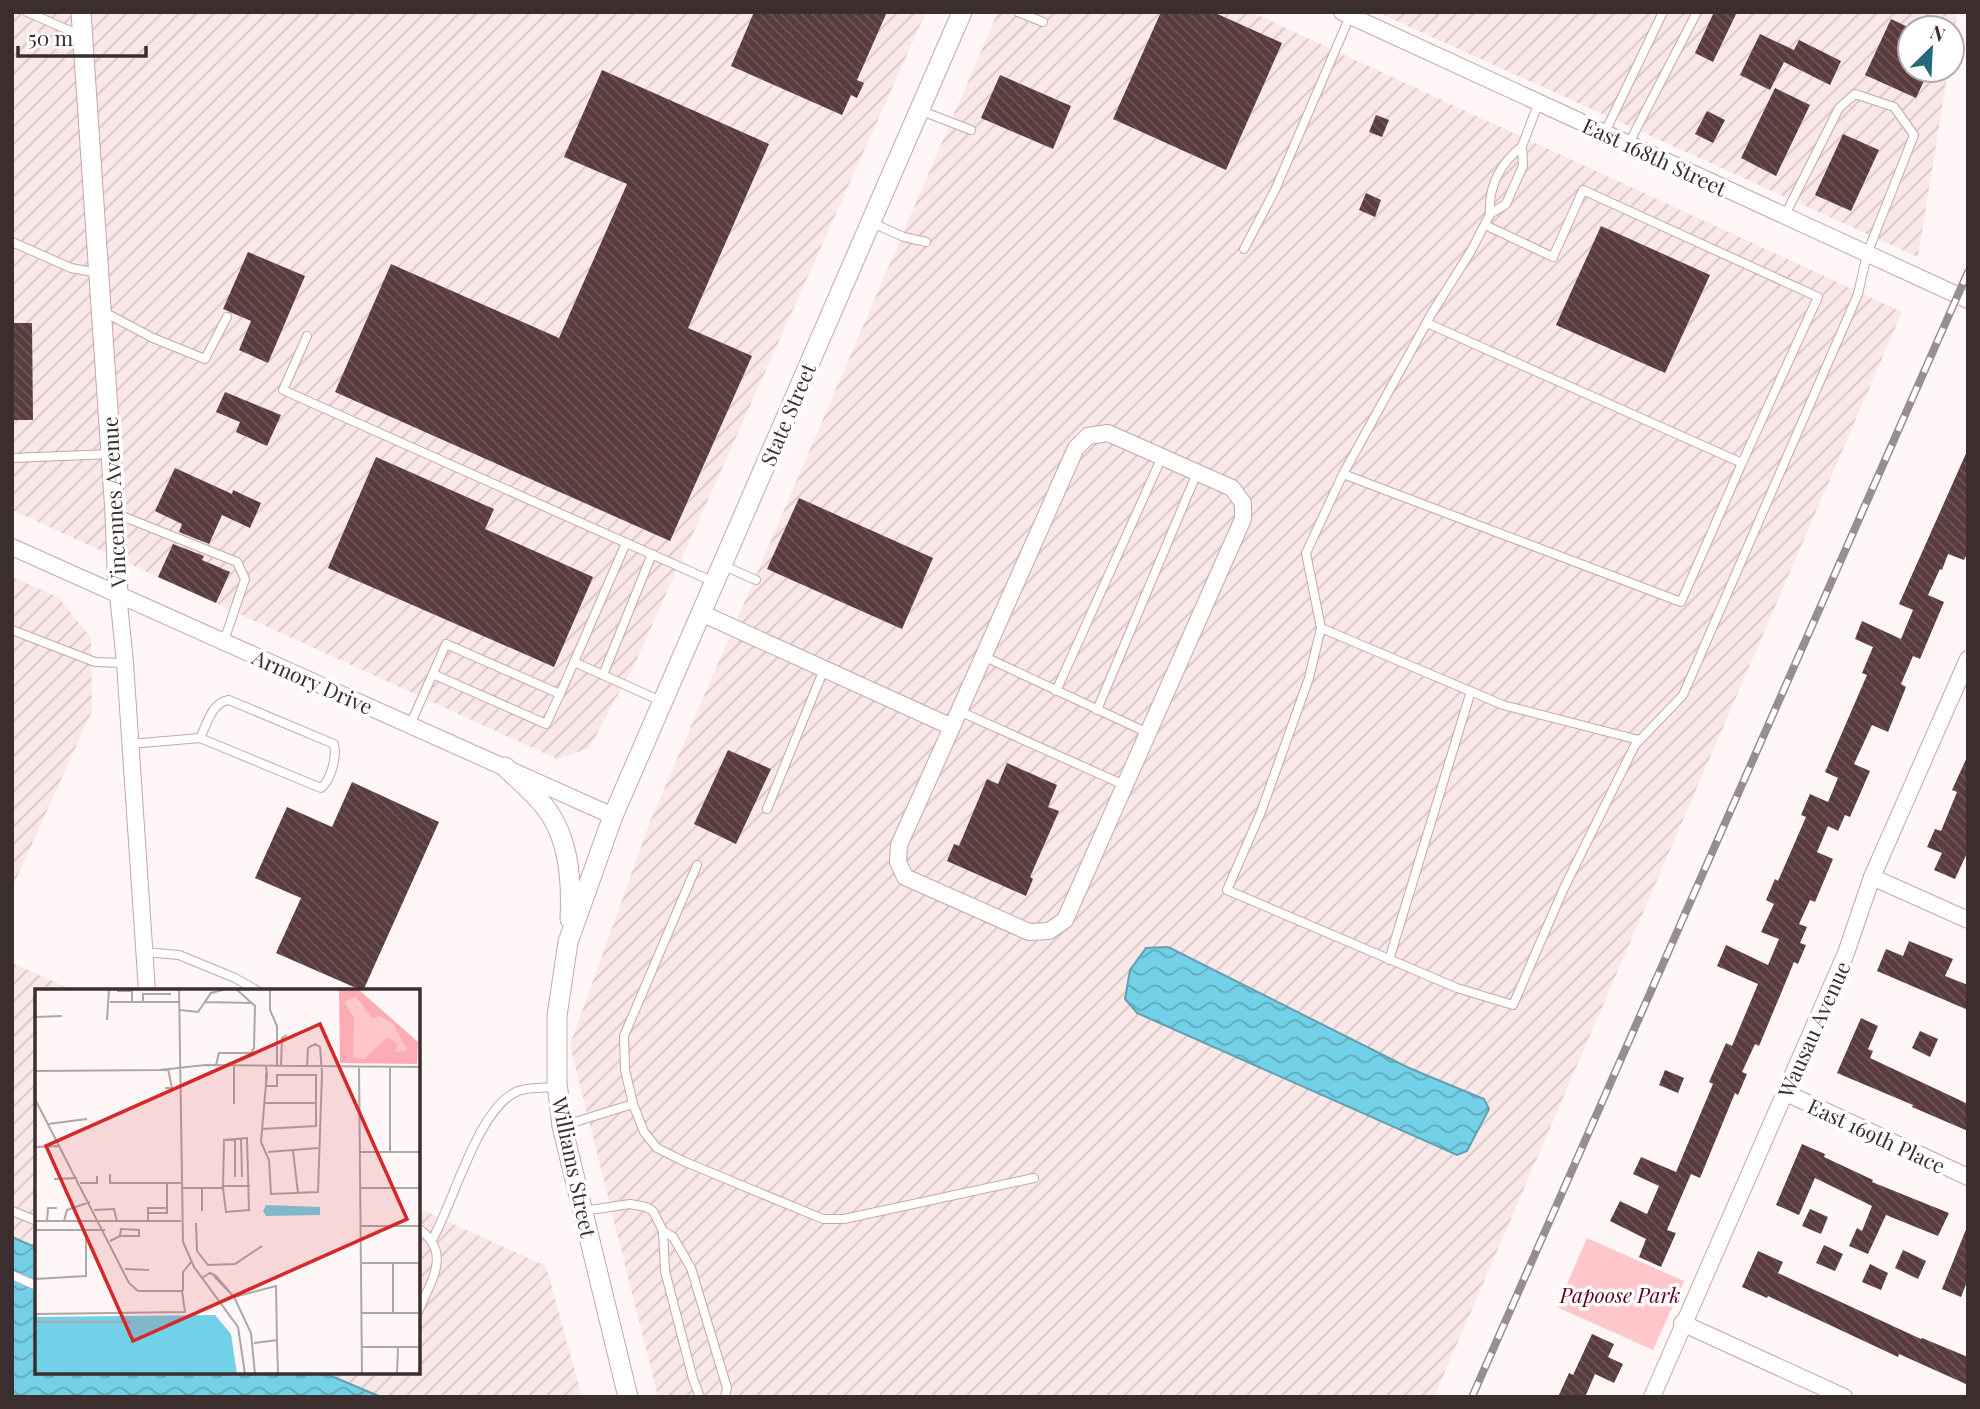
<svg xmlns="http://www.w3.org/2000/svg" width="1980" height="1409" font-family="'Playfair Display',serif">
	<defs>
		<pattern id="industrial-furrows" width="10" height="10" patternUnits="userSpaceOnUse" patternTransform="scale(1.75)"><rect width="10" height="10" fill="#fae7e8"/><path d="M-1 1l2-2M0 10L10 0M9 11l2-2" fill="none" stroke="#d7c6c7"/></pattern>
		<pattern id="water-waves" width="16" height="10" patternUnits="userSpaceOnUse" patternTransform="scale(1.75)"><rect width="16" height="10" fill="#72d1e8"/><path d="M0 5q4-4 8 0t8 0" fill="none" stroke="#5faabc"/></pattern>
		<pattern id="building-back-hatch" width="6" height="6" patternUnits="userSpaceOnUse" patternTransform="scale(1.75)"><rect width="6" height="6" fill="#5a3c3f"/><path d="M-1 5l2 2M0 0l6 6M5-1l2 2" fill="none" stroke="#6f5659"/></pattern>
	</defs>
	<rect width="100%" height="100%" fill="#fef6f7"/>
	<!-- industrial -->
	<g fill="url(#industrial-furrows)">
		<path d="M12 12H926L636 661 589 748 557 759 12 510Z"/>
		<path d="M998 12H1251L1902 312 1434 1397H658L570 1045 650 822Z"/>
		<path d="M1377 12H1957L1952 46V28H1910V70H1948L1918 257Z"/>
		<path d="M12 577 58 597 91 638 92 711 12 888Z"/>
		<path d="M12 963 75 991H37V1372H418V1208L546 1266 582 1397H12Z"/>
	</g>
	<!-- park -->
	<path fill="#ffc6cb" d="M1587 1238 1684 1281 1653 1350 1557 1307Z"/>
	<!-- water -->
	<g fill="url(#water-waves)" stroke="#62a0b0" stroke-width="2">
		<path d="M1168 947 1409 1068 1484 1099 1489 1109 1467 1151 1457 1155 1137 1013 1125 999 1130 970 1146 948Z"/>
		<path d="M12 1237 37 1248V1372H322L381 1397H12Z"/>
	</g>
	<!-- building -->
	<g fill="url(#building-back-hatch)">
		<path d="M754 12H887L857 80 864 83 857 98 851 95 842 115 731 66Z"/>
		<path d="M1161 12H1213L1282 43 1226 170 1113 119Z"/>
		<path d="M1714 12H1737L1713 62 1695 53Z"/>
		<path d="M1891 19 1910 28V70H1929L1916 98 1865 75Z"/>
		<path d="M1760 34 1794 50 1799 40 1841 61 1830 85 1784 62 1770 90 1740 75Z"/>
		<path d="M602 70 769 144 688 328 752 356 670 541 335 392 391 264 559 338 627 184 564 157Z"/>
		<path d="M1000 75 1071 106 1053 149 981 118Z"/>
		<path d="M1775 88 1810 105 1776 176 1741 158Z"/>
		<path d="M1707 111 1725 120 1713 143 1695 134Z"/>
		<path d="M1376 115 1389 120 1382 137 1369 132Z"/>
		<path d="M1843 134 1879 150 1851 211 1815 195Z"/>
		<path d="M1366 193 1381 200 1375 217 1359 210Z"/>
		<path d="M1601 226 1710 275 1665 373 1556 325Z"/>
		<path d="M248 252 305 276 268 363 239 350 251 321 223 309Z"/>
		<path d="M12 323H32L33 420H12Z"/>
		<path d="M225 392 281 415 267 446 236 432 240 422 216 412Z"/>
		<path d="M1968 449V552L1964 560 1948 554 1942 570 1940 569 1928 595 1944 602 1920 659 1913 656 1901 684 1906 687 1888 732 1872 725 1854 764 1870 771 1850 817 1845 815 1838 831 1828 826 1817 852 1833 859 1815 902 1810 900 1799 924 1807 927 1800 943 1806 945 1798 964 1794 962 1759 1046 1755 1044 1742 1072 1747 1074 1738 1095 1735 1093 1700 1178 1691 1174 1667 1230 1676 1233 1661 1267 1639 1257 1646 1239 1610 1221 1620 1201 1647 1214 1659 1186 1633 1174 1641 1157 1676 1172 1713 1084 1709 1082 1726 1043 1732 1046 1758 984 1717 966 1726 945 1768 965 1779 939 1761 932 1774 904 1766 900 1775 879 1778 881 1806 817 1801 815 1810 794 1828 802 1838 778 1825 772 1867 675 1862 673 1873 647 1855 639 1862 621 1901 639 1913 610 1899 604Z"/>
		<path d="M376 457 494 509 485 529 593 577 554 667 328 568Z"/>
		<path d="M175 468 232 494 233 490 261 503 250 528 222 515 209 544 179 532 182 524 155 511Z"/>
		<path d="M799 498 933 558 902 629 767 569Z"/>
		<path d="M173 544 204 556 202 560 230 572 216 603 158 577Z"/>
		<path d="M728 750 771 769 736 844 694 824Z"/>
		<path d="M1968 755V851L1955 879 1934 870 1942 853 1927 847 1935 829 1941 831 1957 792 1952 790Z"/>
		<path d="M1007 763 1057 785 1048 807 1059 811 1030 877 1033 879 1026 896 947 861 954 844 959 846 987 779 998 784Z"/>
		<path d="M352 782 439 822 363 991 276 953 301 898 255 878 287 807 332 827Z"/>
		<path d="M1909 941 1953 959 1945 976 1968 985V1010L1877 971 1886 949 1903 956Z"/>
		<path d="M1861 1018 1878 1026 1868 1049 1873 1051 1870 1058 1968 1104V1131L1912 1107 1913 1105 1837 1073Z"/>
		<path d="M1920 1031 1938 1039 1930 1057 1912 1048Z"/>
		<path d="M1665 1070 1684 1078 1678 1093 1659 1085Z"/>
		<path d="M1802 1144 1825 1154 1824 1157 1873 1180 1872 1182 1949 1213 1938 1236 1886 1215 1868 1254 1849 1246 1857 1228 1862 1231 1872 1206 1815 1178 1799 1215 1776 1205Z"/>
		<path d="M1810 1209 1828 1217 1821 1234 1802 1226Z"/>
		<path d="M1967 1227 1968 1279 1961 1297 1942 1289Z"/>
		<path d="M1824 1245 1843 1254 1835 1271 1816 1263Z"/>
		<path d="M1903 1250 1926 1261 1918 1279 1895 1268Z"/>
		<path d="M1758 1251 1783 1262 1778 1273 1921 1339 1922 1338 1968 1357V1385L1899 1354 1898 1357 1768 1296 1767 1298 1742 1287Z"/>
		<path d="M1870 1264 1888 1273 1881 1290 1862 1282Z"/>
		<path d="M1592 1334 1614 1344 1608 1357 1623 1364 1614 1383 1595 1374 1585 1397H1558L1569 1373 1573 1375Z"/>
	</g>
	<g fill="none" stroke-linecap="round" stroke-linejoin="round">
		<defs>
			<g id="service">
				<path d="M27 12 82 36"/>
				<path d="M1018 12 1043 22"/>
				<path d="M919 110 971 130"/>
				<path d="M1605 132 1663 12"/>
				<path d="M1629 143 1697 12"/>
				<path d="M1522 146C1500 164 1488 186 1490 214L1506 204 1523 166 1522 146 1539 102"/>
				<path d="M1490 214 1471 251 1432 313 1343 474 1306 553 1321 628 1309 678 1261 812 1227 890 1457 988 1513 1005 1564 888 1635 745 1683 695 1858 294 1867 254 1914 135 1894 107 1855 94 1839 108 1784 217"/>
				<path d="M870 222 904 237 926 242"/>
				<path d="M12 242 71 268 98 273"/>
				<path d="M1244 249 1275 190 1350 16"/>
				<path d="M104 312 153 338 205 359 227 317"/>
				<path d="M1427 323 1742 463 1818 297 1583 190 1553 257 1485 225"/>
				<path d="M307 336 283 390 714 582"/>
				<path d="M12 458 111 454"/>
				<path d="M1343 474 1681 602 1742 463"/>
				<path d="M117 514 237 562 245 579 224 641"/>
				<path d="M722 565 756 580"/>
				<path d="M1321 628 1503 705 1639 740"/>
				<path d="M12 630 95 662 125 663"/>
				<path d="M983 656 1148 733"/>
				<path d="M574 662 661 701"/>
				<path d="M433 674 546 724 560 694"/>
				<path d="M603 675 652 554"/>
				<path d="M1056 691 1162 457"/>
				<path d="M1097 710 1197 473"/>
				<path d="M959 711 1124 785"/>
				<path d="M410 725 446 644 560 694 626 543"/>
				<path d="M130 744 200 738C207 724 212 702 229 700L334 744C337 757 331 780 321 788L200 738"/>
				<path d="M767 809 824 669"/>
				<path d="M697 865 624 1036 625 1070 633 1104 644 1132 657 1148 683 1161 823 1219H844L1034 1178"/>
				<path d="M144 952 179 955 235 978 258 991"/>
				<path d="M1389 960 1471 691"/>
				<path d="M562 1126 633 1104"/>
				<path d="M12 1211 37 1221"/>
				<path d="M583 1211 630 1204 646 1207 653 1211 663 1231 665 1271 693 1379 700 1397"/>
				<path d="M418 1228C453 1253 431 1280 418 1312"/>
				<path d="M663 1231 673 1237 691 1268 727 1388 725 1397"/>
				<path d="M432 1240C454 1202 478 1107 518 1091 530 1087 544 1088 556 1087"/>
				<path d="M12 1275 37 1286"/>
			</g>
			<g id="minor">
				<path d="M1342 12 1968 300"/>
				<path d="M12 547 613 816"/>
				<path d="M118 594 125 663 147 991"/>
				<path d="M701 613 952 727 899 845 898 862 905 877 1029 932 1049 931 1065 920 1243 519V503L1232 488 1108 433 1088 436 1076 448 952 727"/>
				<path d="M1872 877 1968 920"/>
				<path d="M1786 1093 1968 1177"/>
				<path d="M1682 1323 1844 1397"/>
				<path d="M1652 1397 1846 953 1872 877 1968 659"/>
			</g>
			<g id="tertiary">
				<path d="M81 12 115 513 118 594"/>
				<path d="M505 767C517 778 529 789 540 801 569 833 572 878 570 919"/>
				<path d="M628 1397 562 1126 557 1082V1016L568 942 613 816 962 12"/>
			</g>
		</defs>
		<!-- service casing -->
		<use href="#service" stroke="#c9a5a8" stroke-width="10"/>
		<!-- minor casing -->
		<use href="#minor" stroke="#c9a5a8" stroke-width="18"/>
		<!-- tertiary casing -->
		<use href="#tertiary" stroke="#c9a5a8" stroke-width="21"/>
		<!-- service -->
		<use href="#service" stroke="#fff" stroke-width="8"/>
		<!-- minor -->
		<use href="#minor" stroke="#fff" stroke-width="16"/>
		<!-- tertiary -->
		<use href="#tertiary" stroke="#fff" stroke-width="19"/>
		<defs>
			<path id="rail" d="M1472 1397 1968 272"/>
		</defs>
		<!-- rail casing -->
		<use href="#rail" stroke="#998e8f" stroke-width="8"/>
		<!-- rail -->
		<use href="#rail" stroke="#fff" stroke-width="5" stroke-dasharray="16" stroke-linecap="butt"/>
	</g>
	<g text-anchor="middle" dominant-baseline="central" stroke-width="7" stroke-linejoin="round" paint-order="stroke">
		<!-- street labels -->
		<g font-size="21" fill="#3c2e2f" stroke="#fff">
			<text transform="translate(1655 156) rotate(25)">East 168th Street</text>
			<text transform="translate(787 414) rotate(-67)">State Street</text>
			<text transform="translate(113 502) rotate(-93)">Vincennes Avenue</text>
			<text transform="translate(313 681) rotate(24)">Armory Drive</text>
			<text transform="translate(1813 1029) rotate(-66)">Wausau Avenue</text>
			<text transform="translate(1877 1135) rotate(25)">East 169th Place</text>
			<text transform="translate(575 1167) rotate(78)">Williams Street</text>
		</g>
		<!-- park labels -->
		<g font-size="21" font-style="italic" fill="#60001f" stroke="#fff">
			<text x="1620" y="1294">Papoose Park</text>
		</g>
	</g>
	<!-- overview -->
	<g transform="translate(35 989)">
		<rect width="385" height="385" fill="#fef6f7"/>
		<path d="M320 8 327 18 358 35 373 61 361 63 360 57 350 53 329 70 318 68V25L310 13Z" fill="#ffc6cb"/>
		<path d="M304 0H323L383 53 382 75 305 74ZM320 8 337 29 344 27 358 35 372 61 361 63 362 54 353 48 329 70 318 68 319 28 310 13Z" fill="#fdacb5" fill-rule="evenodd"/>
		<path d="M231 216 285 218V226L231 227 228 222ZM180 326 196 345 202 385H0V328Z" fill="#72d1e8"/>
		<path fill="none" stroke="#b0a6a7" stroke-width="2" d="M144 0 148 253 159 278 203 338 210 385M235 0V21L242 37V77M82 2H97V13M75 13H145M108 13V5H136M170 13 217 14M145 21 163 23 176 4 192 0M0 28 27 27M72 31 74 0M181 76 184 64H216L219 59 220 17 201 0M231 77 232 86 231 95V84M246 77 247 49 252 46M324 78 327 385M355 78V163M0 82 125 81 170 76 385 78M231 95 226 153 234 171 236 205 283 203 287 84 285 58 280 55 273 59 272 77M130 99H137L133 80M0 110 94 294 103 302H147L150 323 0 325M229 114H281V86H242V97H231M199 115V76M13 135 52 130M226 140 281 137V114M206 149 207 188M0 158 25 157M258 162 263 204M233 163 283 159M325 163H385M75 185V194H146M200 188V149M19 190 42 189M45 194H62V187M188 197H215M146 199H188L191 223 214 221 212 149 189 151 188 199M167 199V222M326 199H385M59 221 79 220 82 232M113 224H132V219M0 232H146M1 232V241H70M12 232 13 219H22M29 232 32 221 55 213M113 232V219H132V194M161 234 162 262 173 276 200 275 227 257M326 237H385M75 252 85 247 86 240 104 241V247H85M327 274H385M358 274V324M384 274 385 324M90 280 114 281M167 289 175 284 181 287 199 308 179 287M0 290 51 287V244M148 302V283L156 273M327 324H385M0 333H96M242 352 243 385M219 354 242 351 241 297 199 308 216 344 220 385M327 358H385M362 385 363 358"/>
		<path fill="#d62828" fill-opacity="0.15" stroke="#d62828" stroke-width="3.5" d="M285 35 372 230 98 352 11 157Z"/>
		<rect width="385" height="385" fill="none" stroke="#3c2e2f" stroke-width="3.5"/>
	</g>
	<!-- border -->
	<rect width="1980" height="1409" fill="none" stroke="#3c2e2f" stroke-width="28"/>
	<!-- north arrow -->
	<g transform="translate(1931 49) rotate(24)"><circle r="33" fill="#ffffff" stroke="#b1abac" stroke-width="2"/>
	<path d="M0-5L12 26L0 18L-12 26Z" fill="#256a7a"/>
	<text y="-10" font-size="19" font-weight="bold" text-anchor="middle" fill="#3c2e2f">N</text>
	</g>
	<!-- scale -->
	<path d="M18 46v10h128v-10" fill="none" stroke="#3c2e2f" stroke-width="3.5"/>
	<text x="28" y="46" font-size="21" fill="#3c2e2f" stroke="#ffffff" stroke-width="5" paint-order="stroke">50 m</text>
</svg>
